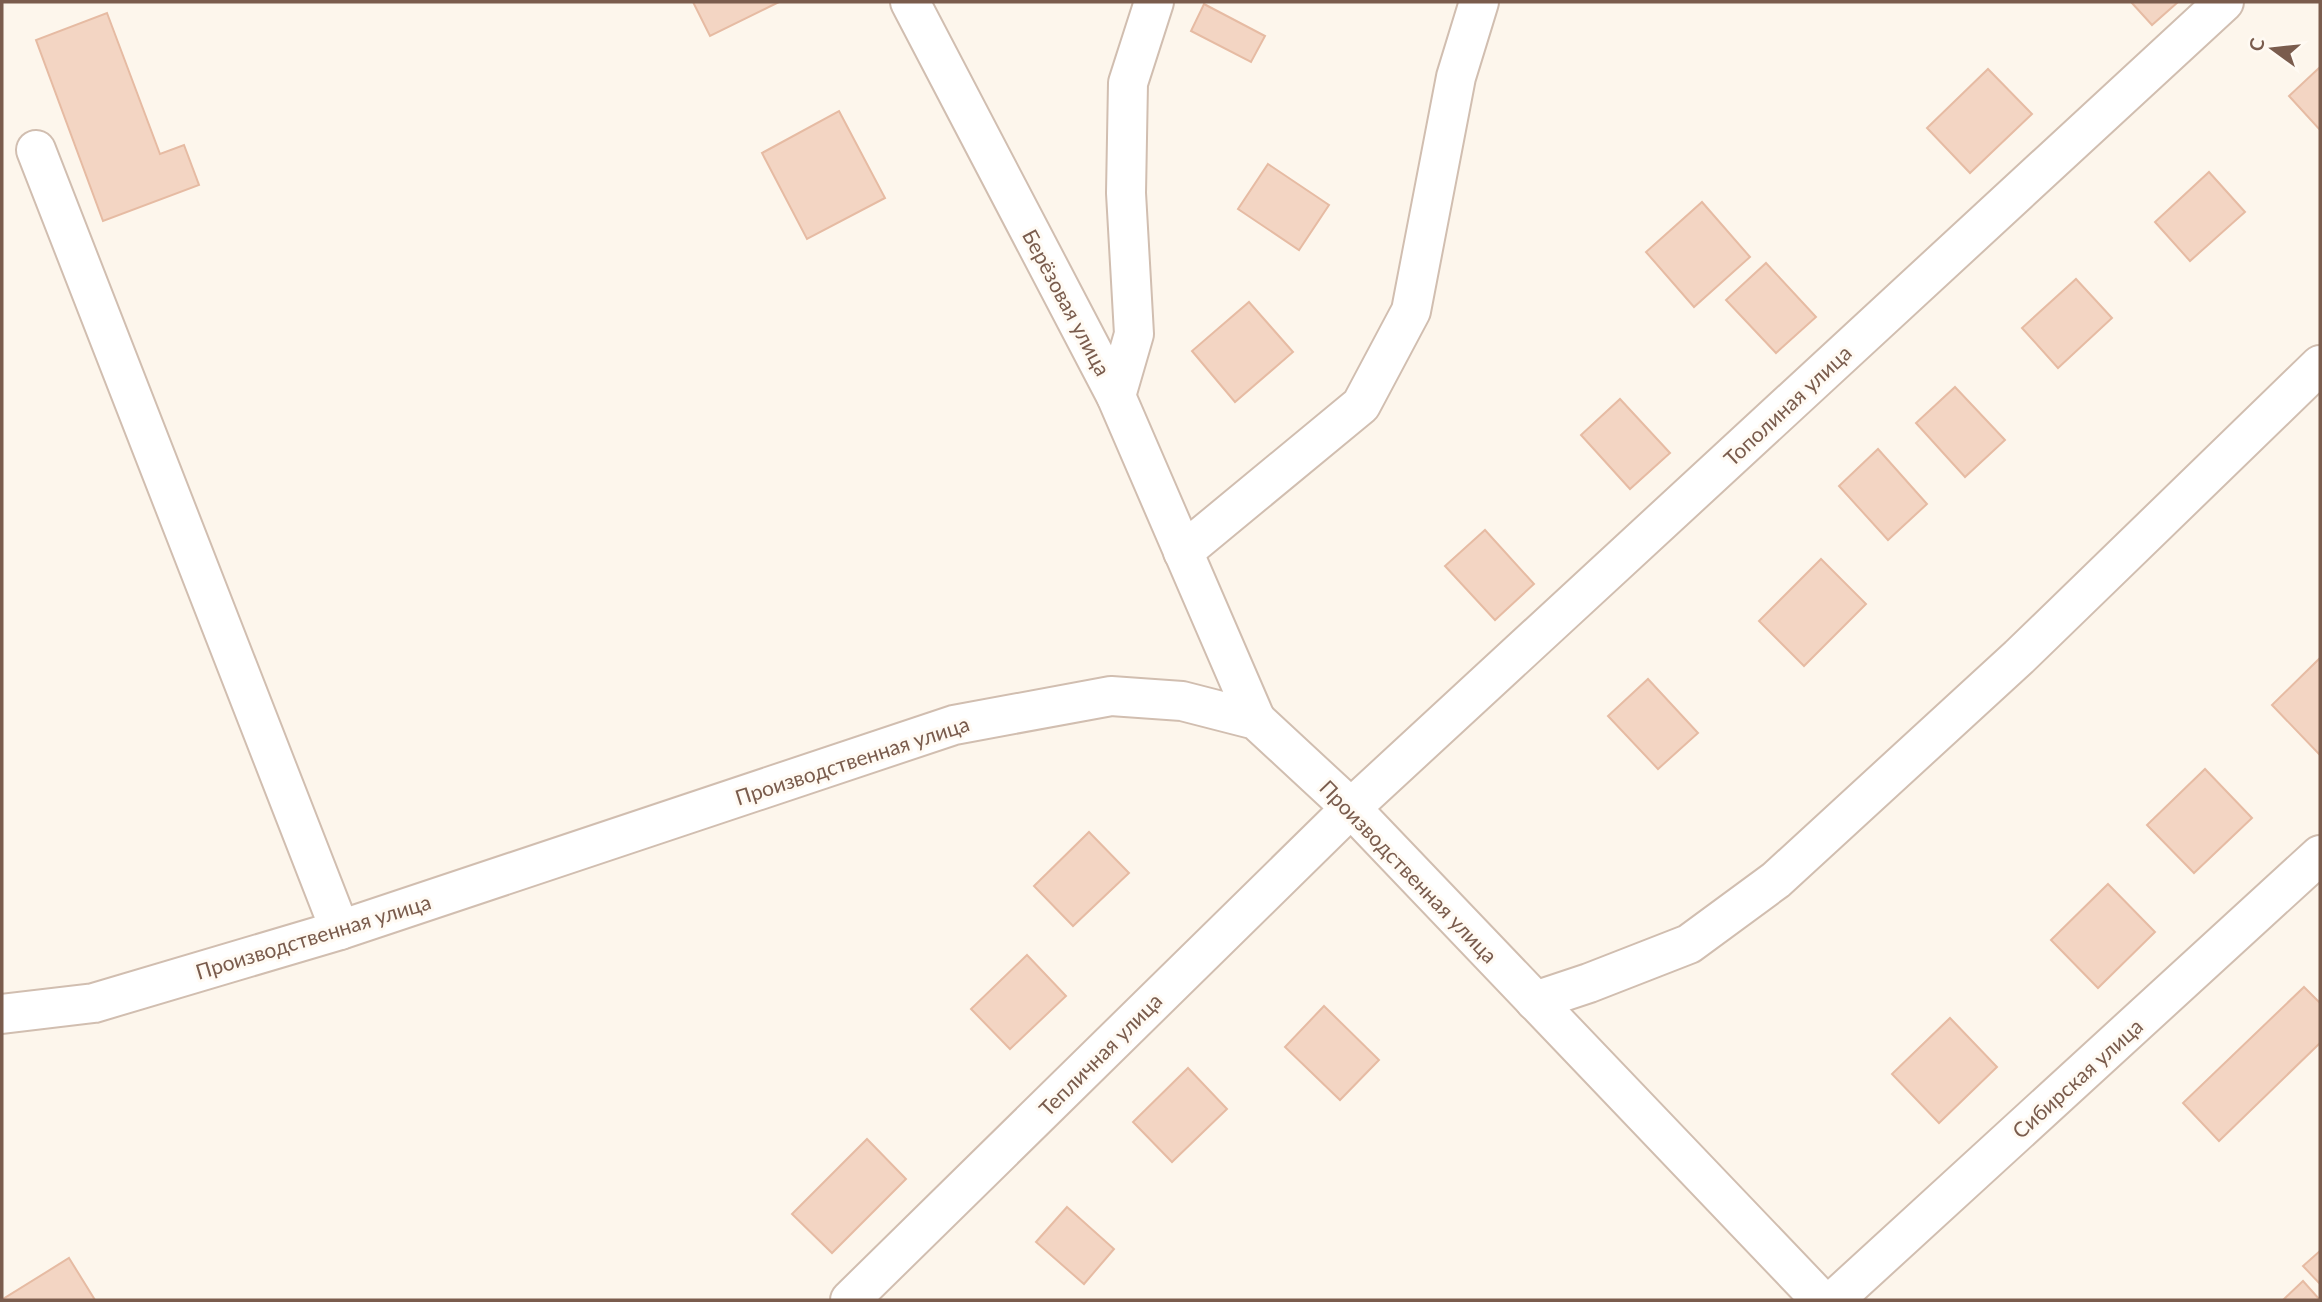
<svg xmlns="http://www.w3.org/2000/svg" width="2322" height="1302" font-family="Lato,sans-serif">
	<rect width="100%" height="100%" fill="#fdf6ec"/>
	<!-- building -->
	<g fill="#f3d5c3" stroke="#e6bba3" stroke-width="2">
		<path d="M693 2H779L710 36Z"/>
		<path d="M2131 2H2178L2152 25Z"/>
		<path d="M1204 4 1265 36 1251 62 1191 31Z"/>
		<path d="M107 13 160 154 184 145 199 185 103 221 36 40Z"/>
		<path d="M2320 67V130L2289 96Z"/>
		<path d="M1988 69 2032 114 1970 173 1927 128Z"/>
		<path d="M839 111 885 198 807 239 762 153Z"/>
		<path d="M1268 164 1329 205 1299 250 1238 209Z"/>
		<path d="M2209 172 2245 212 2190 261 2155 222Z"/>
		<path d="M1702 202 1750 257 1694 307 1646 252Z"/>
		<path d="M1766 263 1816 317 1776 353 1726 300Z"/>
		<path d="M2076 279 2112 318 2058 368 2022 328Z"/>
		<path d="M1249 302 1293 352 1235 402 1192 351Z"/>
		<path d="M1955 387 2005 440 1965 477 1916 423Z"/>
		<path d="M1620 399 1670 453 1630 489 1581 435Z"/>
		<path d="M1878 449 1927 504 1888 540 1839 486Z"/>
		<path d="M1485 530 1534 584 1495 620 1445 566Z"/>
		<path d="M1821 559 1866 604 1804 666 1759 621Z"/>
		<path d="M2320 658V752L2319 754 2272 705Z"/>
		<path d="M1648 679 1698 733 1658 769 1608 716Z"/>
		<path d="M2205 769 2252 818 2194 873 2147 825Z"/>
		<path d="M1089 832 1129 873 1073 926 1034 886Z"/>
		<path d="M2108 884 2155 932 2098 988 2051 940Z"/>
		<path d="M1027 955 1066 996 1010 1049 971 1009Z"/>
		<path d="M2304 987 2320 1003V1043L2219 1141 2183 1103Z"/>
		<path d="M1324 1006 1379 1060 1340 1100 1285 1047Z"/>
		<path d="M1950 1018 1997 1067 1939 1123 1892 1074Z"/>
		<path d="M1188 1068 1227 1109 1172 1162 1133 1122Z"/>
		<path d="M867 1139 906 1179 832 1253 792 1214Z"/>
		<path d="M1067 1207 1114 1249 1084 1284 1036 1242Z"/>
		<path d="M2320 1251V1284L2303 1266Z"/>
		<path d="M69 1258 95 1300H4L3 1299Z"/>
		<path d="M2303 1281 2320 1300H2283Z"/>
	</g>
	<g fill="none" stroke-linecap="round" stroke-linejoin="round">
		<defs>
			<g id="minor">
				<path d="M910 2 1116 396 1256 720"/>
				<path d="M36 150 340 930"/>
				<path d="M1116 396 1134 334 1126 193 1128 83 1154 2"/>
				<path d="M1183 552 1361 405 1411 311 1456 77 1479 2"/>
				<path d="M1535 1001 1589 983 1689 944 1776 880 2019 657 2320 365"/>
				<path d="M2 1014 94 1003 340 930 954 725 1111 696 1182 701 1256 720 1351 808 1821 1300"/>
				<path d="M850 1300 1351 808 2224 2"/>
				<path d="M1834 1300 2320 855"/>
			</g>
		</defs>
		<!-- minor casing -->
		<use href="#minor" stroke="#d1beb0" stroke-width="42"/>
		<!-- minor -->
		<use href="#minor" stroke="#fff" stroke-width="38"/>
	</g>
	<g text-anchor="middle" dominant-baseline="central" stroke-width="6" stroke-linejoin="round" paint-order="stroke">
		<!-- street labels -->
		<g font-size="21" fill="#7a5c4d" stroke="#fffaf3">
			<text transform="translate(1067 302) rotate(62)">Берёзовая улица</text>
			<text transform="translate(1787 405) rotate(-43)">Тополиная улица</text>
			<text transform="translate(852 760) rotate(-18)">Производственная улица</text>
			<text transform="translate(1409 871) rotate(46)">Производственная улица</text>
			<text transform="translate(313 936) rotate(-17)">Производственная улица</text>
			<text transform="translate(1100 1054) rotate(-45)">Тепличная улица</text>
			<text transform="translate(2077 1078) rotate(-42)">Сибирская улица</text>
		</g>
	</g>
	<!-- border -->
	<rect width="2322" height="1302" fill="none" stroke="#7a5c4d" stroke-width="7"/>
	<!-- north arrow -->
	<g transform="translate(2273 49) rotate(285)" stroke="#fffaf3" stroke-width="5" paint-order="stroke">
	<path d="M0-5L12 26L0 18L-12 26Z" fill="#7a5c4d"/>
	<text y="-10" font-size="19" font-weight="bold" text-anchor="middle" fill="#7a5c4d">С</text>
	</g>
</svg>
